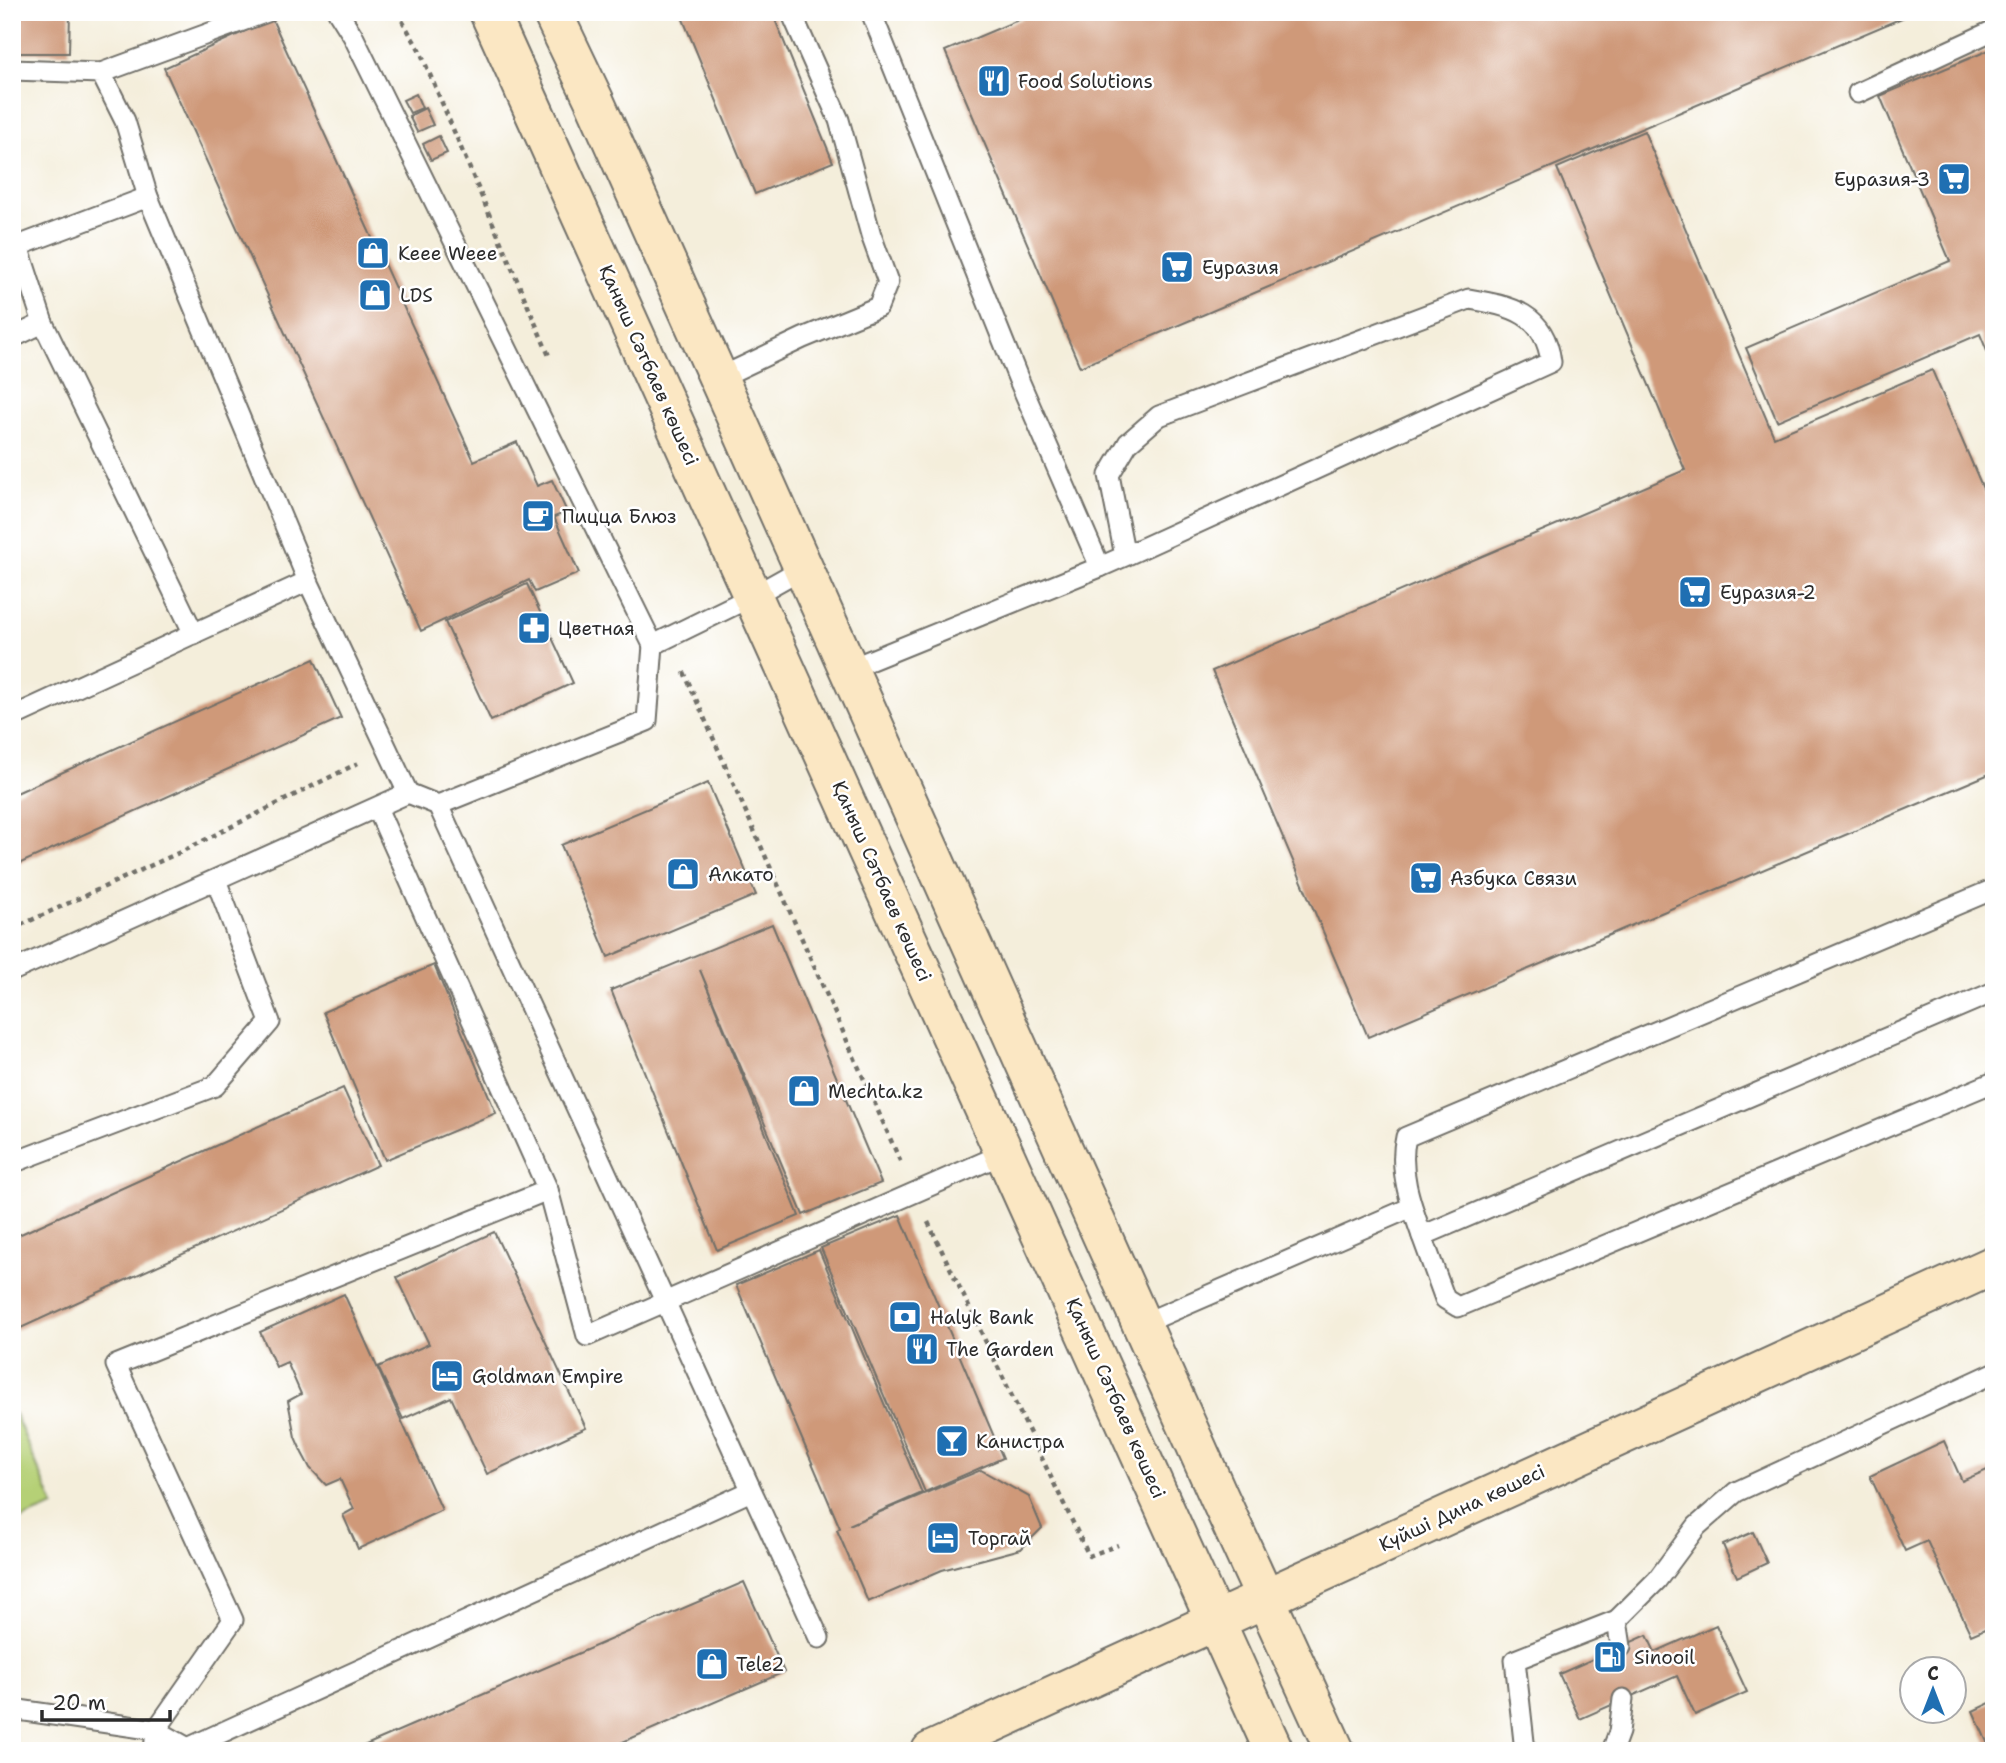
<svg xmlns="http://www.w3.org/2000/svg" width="2006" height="1763" font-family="'Shantell Sans',sans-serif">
	<rect width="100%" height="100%" fill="#fff"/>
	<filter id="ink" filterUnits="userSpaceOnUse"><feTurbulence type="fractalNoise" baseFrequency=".0143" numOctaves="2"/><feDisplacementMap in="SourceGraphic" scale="14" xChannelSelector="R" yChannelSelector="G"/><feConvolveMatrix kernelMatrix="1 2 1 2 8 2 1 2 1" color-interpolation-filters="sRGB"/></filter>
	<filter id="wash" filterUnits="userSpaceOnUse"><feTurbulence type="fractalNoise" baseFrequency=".00686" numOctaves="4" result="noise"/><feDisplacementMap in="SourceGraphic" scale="28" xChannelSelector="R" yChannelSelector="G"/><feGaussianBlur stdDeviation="1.57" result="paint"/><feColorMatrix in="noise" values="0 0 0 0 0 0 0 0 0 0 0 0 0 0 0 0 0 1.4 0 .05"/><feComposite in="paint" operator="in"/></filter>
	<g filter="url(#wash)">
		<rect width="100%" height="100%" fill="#f4eedb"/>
		<!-- green -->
		<path fill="#b5d076" stroke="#707e50" stroke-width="2" d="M15 1414 54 1506 12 1523V1415Z"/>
		<g id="blocks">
			<!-- building -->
			<g fill="#cf9979">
				<path d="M12 12H70L69 53H12Z"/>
				<path d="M680 12H772L833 162 755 194Z"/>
				<path d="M1037 12H1916L1080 367 945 51Z"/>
				<path d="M272 19 474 461 517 442 537 486 552 480 567 512 554 517 579 573 535 592 529 580 421 631 164 68Z"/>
				<path d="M1994 48V368L1980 334 1777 421 1746 348 1950 261 1880 96Z"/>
				<path d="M416 94 422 108 410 113 403 100Z"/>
				<path d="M425 108 433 125 417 132 409 116Z"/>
				<path d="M1644 131 1774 437 1932 370 1994 514V772L1368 1037 1212 671 1685 470 1557 168Z"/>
				<path d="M439 136 447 153 431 160 423 144Z"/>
				<path d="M527 584 573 683 491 721 445 622Z"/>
				<path d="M314 659 341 718 12 867V795Z"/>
				<path d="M708 783 756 895 608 957 561 845Z"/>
				<path d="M772 924 881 1183 803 1215 700 970 799 1216 717 1250 611 990Z"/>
				<path d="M434 965 496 1113 385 1160 323 1012Z"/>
				<path d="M343 1088 378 1165 12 1332V1238Z"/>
				<path d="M900 1215 1003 1458 925 1492 821 1248Z"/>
				<path d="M494 1232 586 1428 487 1474 451 1397 403 1419 378 1367 429 1344 397 1277Z"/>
				<path d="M819 1250 922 1493 849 1525 981 1470 1029 1497 1042 1528 1021 1549 942 1570 868 1602 837 1530 840 1528 736 1285Z"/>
				<path d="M344 1294 442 1510 358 1549 343 1515 354 1509 340 1479 326 1485 310 1468 302 1453 295 1437 288 1401 301 1394 287 1362 276 1367 260 1332Z"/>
				<path d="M1944 1441 1962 1481 1994 1467V1625L1971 1635 1927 1541 1905 1551 1870 1476Z"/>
				<path d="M1753 1532 1767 1563 1737 1577 1723 1545Z"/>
				<path d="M744 1582 784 1672 602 1751H352Z"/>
				<path d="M1716 1625 1747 1692 1695 1715 1677 1676 1580 1719 1559 1674 1647 1635 1655 1652Z"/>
				<path d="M1994 1701V1751H1991L1973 1711Z"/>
			</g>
		</g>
	</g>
	<g filter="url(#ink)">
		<use href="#blocks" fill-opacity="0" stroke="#716f69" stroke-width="2"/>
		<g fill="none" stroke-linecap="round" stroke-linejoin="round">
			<defs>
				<g id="lane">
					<path d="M338 12 353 36 653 645"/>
					<path d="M871 12 1018 378 1100 567"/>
					<path d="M12 70 101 73 125 121 148 197 308 581 408 793"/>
					<path d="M101 73 267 12"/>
					<path d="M1858 93 1994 30"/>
					<path d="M148 197 18 246 43 323 194 634"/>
					<path d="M12 338 43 323"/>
					<path d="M719 378 803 338 878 307 888 282 871 235 839 120 791 12"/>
					<path d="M849 669 1100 567 1125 556 1551 362C1545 313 1511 306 1469 299L1159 416 1128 443 1109 475 1125 556"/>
					<path d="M12 717 308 581"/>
					<path d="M438 805 819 1638"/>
					<path d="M377 808 548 1190 587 1336 1005 1153"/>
					<path d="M1994 889 1406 1137C1398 1170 1411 1205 1422 1236L1994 992"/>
					<path d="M12 971 408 793 438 805 647 721 653 645 753 596 803 568"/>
					<path d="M12 1163 215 1086 270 1022 216 880"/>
					<path d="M548 1190 116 1365 233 1620 156 1730 188 1748 751 1491"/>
					<path d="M1422 1236 1445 1299 1458 1307 1994 1082"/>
					<path d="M1142 1324 1412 1207"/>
					<path d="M1617 1620 1621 1647"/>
					<path d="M12 1709 156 1730 154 1751"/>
					<path d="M1525 1751 1515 1660 1617 1620 1657 1580 1697 1526 1736 1492 1994 1373"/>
					<path d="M1612 1751 1619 1732 1623 1699"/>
				</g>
				<g id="secondary">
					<path d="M489 12 1274 1751"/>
					<path d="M552 12 594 100 1219 1497 1335 1751"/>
					<path d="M931 1751 1994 1265"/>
				</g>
			</defs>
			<!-- lane casing -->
			<use href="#lane" stroke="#716f69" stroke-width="23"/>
			<!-- secondary casing -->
			<use href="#secondary" stroke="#716f69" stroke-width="42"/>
			<!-- path -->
			<g stroke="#716f69" stroke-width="4.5" stroke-dasharray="5 5" stroke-linecap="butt">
				<path d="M397 12 420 51 550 358"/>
				<path d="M684 672 901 1163"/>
				<path d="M12 929 187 849 358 763"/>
				<path d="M928 1222 1089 1556 1118 1545"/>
				<path d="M1210 1751 1211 1749"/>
			</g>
			<!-- lane -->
			<use href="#lane" stroke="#fff" stroke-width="19"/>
			<!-- secondary -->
			<use href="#secondary" stroke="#fbe7c3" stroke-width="38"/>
		</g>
	</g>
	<!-- icons -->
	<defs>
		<symbol id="restaurant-square" viewBox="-11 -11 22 22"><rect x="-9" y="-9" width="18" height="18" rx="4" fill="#1f6fb2" stroke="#fff"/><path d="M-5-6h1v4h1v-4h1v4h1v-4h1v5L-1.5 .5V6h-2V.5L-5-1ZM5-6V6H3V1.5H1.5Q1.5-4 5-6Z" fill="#fff"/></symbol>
		<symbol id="supermarket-square" viewBox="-11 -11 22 22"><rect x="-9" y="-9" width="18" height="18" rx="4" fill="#1f6fb2" stroke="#fff"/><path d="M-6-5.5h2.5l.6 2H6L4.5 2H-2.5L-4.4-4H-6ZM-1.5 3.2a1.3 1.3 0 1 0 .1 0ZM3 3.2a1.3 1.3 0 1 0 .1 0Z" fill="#fff"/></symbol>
		<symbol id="shop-square" viewBox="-11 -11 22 22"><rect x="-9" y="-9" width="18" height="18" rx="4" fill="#1f6fb2" stroke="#fff"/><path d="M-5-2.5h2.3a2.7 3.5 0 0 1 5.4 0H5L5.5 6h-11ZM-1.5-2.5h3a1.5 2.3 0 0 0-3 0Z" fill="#fff"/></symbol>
		<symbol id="cafe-square" viewBox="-11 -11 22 22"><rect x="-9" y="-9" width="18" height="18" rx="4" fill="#1f6fb2" stroke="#fff"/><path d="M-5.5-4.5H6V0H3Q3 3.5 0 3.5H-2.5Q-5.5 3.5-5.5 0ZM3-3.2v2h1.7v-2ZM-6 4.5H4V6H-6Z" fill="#fff"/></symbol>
		<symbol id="pharmacy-square" viewBox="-11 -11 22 22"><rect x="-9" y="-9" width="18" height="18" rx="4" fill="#1f6fb2" stroke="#fff"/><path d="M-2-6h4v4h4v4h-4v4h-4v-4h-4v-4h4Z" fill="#fff"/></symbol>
		<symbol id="bank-square" viewBox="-11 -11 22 22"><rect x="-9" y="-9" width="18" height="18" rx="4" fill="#1f6fb2" stroke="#fff"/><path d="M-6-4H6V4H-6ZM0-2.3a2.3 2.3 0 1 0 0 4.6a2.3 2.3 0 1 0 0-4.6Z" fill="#fff"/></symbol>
		<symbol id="hotel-square" viewBox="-11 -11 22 22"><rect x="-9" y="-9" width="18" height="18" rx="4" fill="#1f6fb2" stroke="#fff"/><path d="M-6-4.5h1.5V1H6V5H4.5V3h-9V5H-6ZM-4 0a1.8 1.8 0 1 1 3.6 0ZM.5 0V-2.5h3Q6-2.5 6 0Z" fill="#fff"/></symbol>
		<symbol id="bar-square" viewBox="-11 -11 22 22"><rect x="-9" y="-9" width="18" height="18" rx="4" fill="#1f6fb2" stroke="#fff"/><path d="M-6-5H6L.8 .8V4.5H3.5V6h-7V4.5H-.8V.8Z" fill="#fff"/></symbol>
		<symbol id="fuel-square" viewBox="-11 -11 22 22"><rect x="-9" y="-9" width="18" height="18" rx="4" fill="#1f6fb2" stroke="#fff"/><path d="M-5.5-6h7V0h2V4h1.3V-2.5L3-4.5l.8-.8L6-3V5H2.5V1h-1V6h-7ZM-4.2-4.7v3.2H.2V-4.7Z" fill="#fff"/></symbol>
	</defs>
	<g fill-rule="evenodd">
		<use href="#restaurant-square" x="975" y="62" width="38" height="38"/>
		<use href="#supermarket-square" x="1935" y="160" width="38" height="38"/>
		<use href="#shop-square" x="354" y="234" width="38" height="38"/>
		<use href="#supermarket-square" x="1158" y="248" width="38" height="38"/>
		<use href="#shop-square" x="356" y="276" width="38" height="38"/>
		<use href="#cafe-square" x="519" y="497" width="38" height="38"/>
		<use href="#supermarket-square" x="1676" y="573" width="38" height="38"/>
		<use href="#pharmacy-square" x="515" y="609" width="38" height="38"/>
		<use href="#shop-square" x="664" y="855" width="38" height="38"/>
		<use href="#supermarket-square" x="1407" y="859" width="38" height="38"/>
		<use href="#shop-square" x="785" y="1072" width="38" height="38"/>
		<use href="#bank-square" x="886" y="1298" width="38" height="38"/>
		<use href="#restaurant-square" x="903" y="1330" width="38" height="38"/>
		<use href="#hotel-square" x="428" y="1357" width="38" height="38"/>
		<use href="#bar-square" x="933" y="1422" width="38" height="38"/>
		<use href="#hotel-square" x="924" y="1519" width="38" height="38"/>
		<use href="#fuel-square" x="1591" y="1638" width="38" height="38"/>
		<use href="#shop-square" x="693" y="1645" width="38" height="38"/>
	</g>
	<g text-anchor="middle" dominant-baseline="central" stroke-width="5" stroke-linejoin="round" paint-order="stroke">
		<!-- poi labels -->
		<g font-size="19" fill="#2b2b2b" stroke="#fff" text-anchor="start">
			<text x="1018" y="81">Food Solutions</text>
			<text x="1930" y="179" text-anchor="end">Еуразия-3</text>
			<text x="398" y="253">Keee Weee</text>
			<text x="1202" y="267">Еуразия</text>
			<text x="400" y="295">LDS</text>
			<text x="562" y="516">Пицца Блюз</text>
			<text x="1720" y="592">Еуразия-2</text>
			<text x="558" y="628">Цветная</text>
			<text x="708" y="874">Алкато</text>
			<text x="1450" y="878">Азбука Связи</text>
			<text x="828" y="1091">Mechta.kz</text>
			<text x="930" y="1317">Halyk Bank</text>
			<text x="946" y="1349">The Garden</text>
			<text x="472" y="1376">Goldman Empire</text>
			<text x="976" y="1441">Канистра</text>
			<text x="968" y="1538">Торгай</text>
			<text x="1634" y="1657">Sinooil</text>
			<text x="736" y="1664">Tele2</text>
		</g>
		<!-- street labels -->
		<g font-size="19" fill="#2b2b2b" stroke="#fff">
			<text transform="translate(649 365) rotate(66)">Қаныш Сәтбаев көшесі</text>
			<text transform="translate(882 881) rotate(66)">Қаныш Сәтбаев көшесі</text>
			<text transform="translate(1116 1398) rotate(66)">Қаныш Сәтбаев көшесі</text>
			<text transform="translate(1462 1508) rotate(-25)">Күйші Дина көшесі</text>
		</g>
	</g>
	<!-- margin -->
	<rect width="2006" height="1763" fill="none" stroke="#fff" stroke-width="42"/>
	<!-- north arrow -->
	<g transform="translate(1933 1690)"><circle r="33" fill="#ffffff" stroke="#aaaaaa" stroke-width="2"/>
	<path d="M0-5L12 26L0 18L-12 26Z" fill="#1f6fb2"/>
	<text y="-10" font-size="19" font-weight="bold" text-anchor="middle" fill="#2b2b2b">С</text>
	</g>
	<!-- scale -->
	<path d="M42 1710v10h128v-10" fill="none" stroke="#2b2b2b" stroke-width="3.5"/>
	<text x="52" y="1710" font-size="21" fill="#2b2b2b" stroke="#ffffff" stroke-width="5" paint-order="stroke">20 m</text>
</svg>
